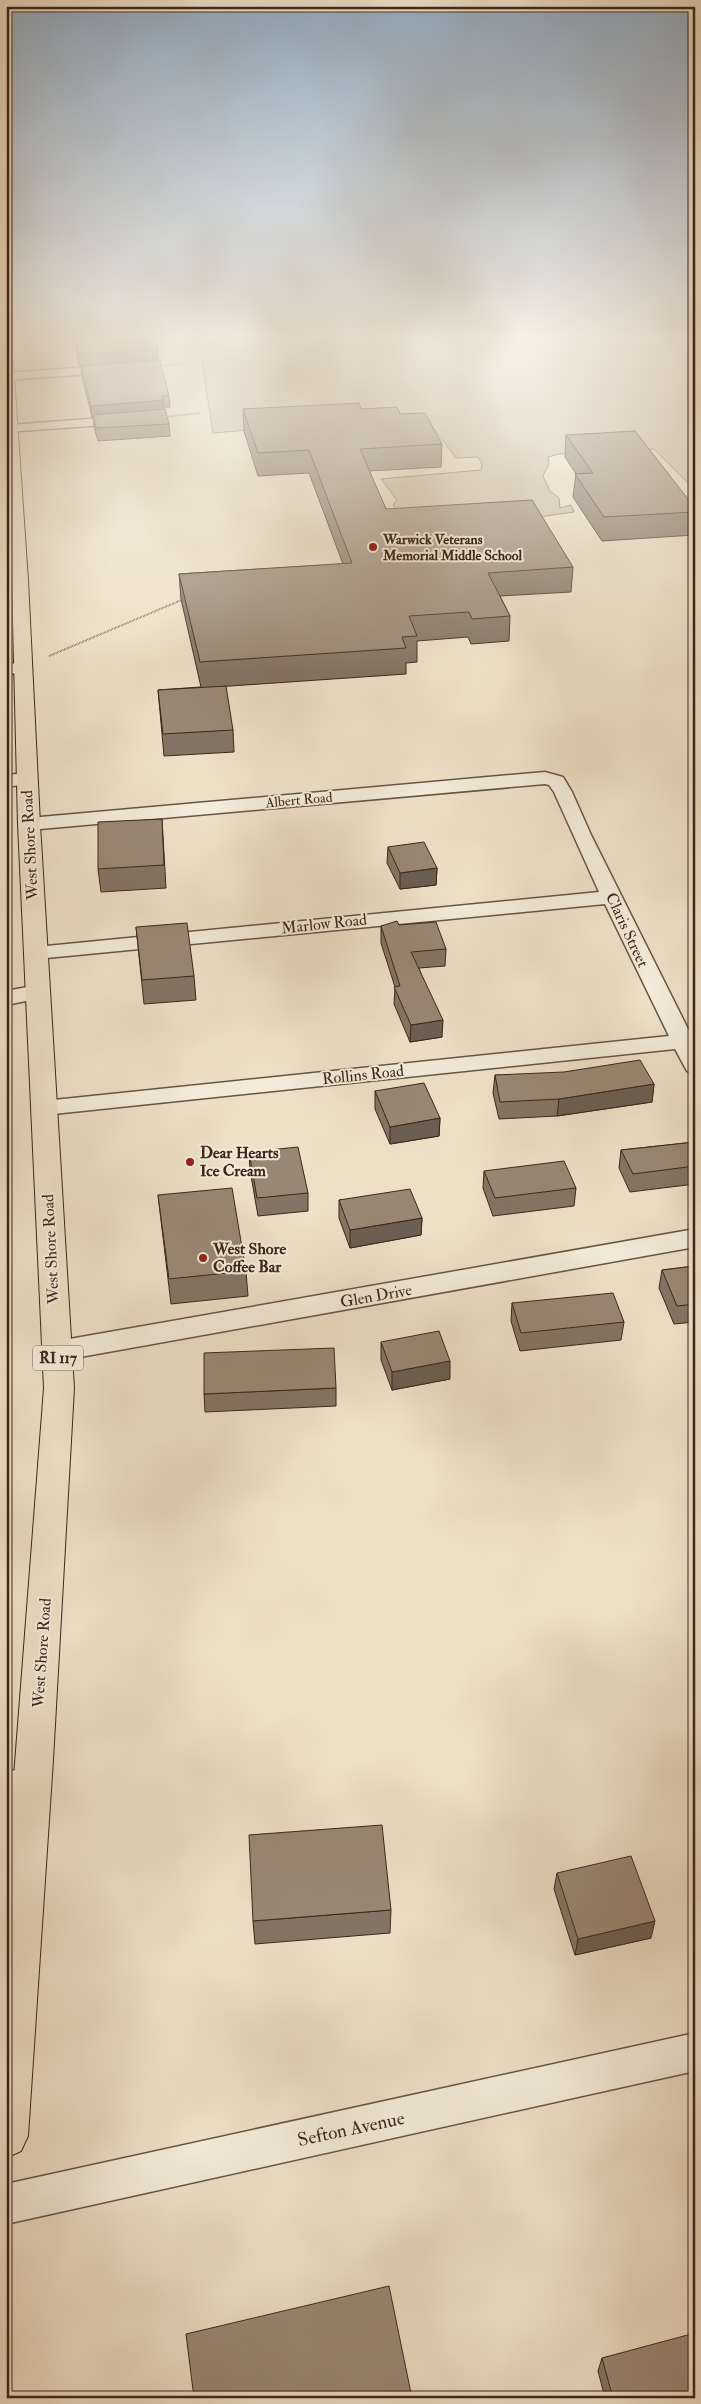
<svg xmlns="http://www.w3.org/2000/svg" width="701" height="2404" font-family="'IM FELL Double Pica',serif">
	<rect width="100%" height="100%" fill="#eee0c7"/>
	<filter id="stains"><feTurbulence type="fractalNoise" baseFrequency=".004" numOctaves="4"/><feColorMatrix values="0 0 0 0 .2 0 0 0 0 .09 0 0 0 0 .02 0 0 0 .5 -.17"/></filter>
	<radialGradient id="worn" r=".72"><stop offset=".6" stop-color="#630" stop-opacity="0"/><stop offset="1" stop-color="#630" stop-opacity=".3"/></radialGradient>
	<!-- green -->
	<path fill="#d0c0aa" stroke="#867363" d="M198 337H695V490L654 449 559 454 548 457 549 464 543 476 550 491 559 498 560 508 571 505 574 512 538 517 407 524 393 505 397 500 381 479 481 470 482 464 478 457 456 458 432 426 331 423 213 433Z"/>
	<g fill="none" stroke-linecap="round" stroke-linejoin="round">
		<defs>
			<g id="minor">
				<path d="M115 365 121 369 119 372 6 380 8 373Z"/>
				<path d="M127 416 133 420 132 423 6 432V426L10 425Z"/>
				<path d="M17 547 24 551 22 554 6 557V548Z"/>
				<path d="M22 663 28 664 30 668 28 672 6 674V664Z"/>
				<path d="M545 772 563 777 572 792 591 835 695 1043V1073L687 1071 675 1049 44 1115 36 1113 32 1108 36 1103 44 1101 669 1036 605 904 36 959 29 957 25 953 29 949 36 947 599 892 554 792 549 785 545 784 29 830 22 828 19 824 22 820 29 818Z"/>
				<path d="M27 773 34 775 36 779 34 783 6 787V775Z"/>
				<path d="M38 985 46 987 49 992 46 997 6 1005V991Z"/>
				<path d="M695 1229V1247L58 1361 48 1358 44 1351 48 1344 58 1341Z"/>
				<path d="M33 1769 45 1773 50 1784 45 1795 33 1799 6 1801V1771Z"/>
				<path d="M695 2033V2071L6 2224V2184Z"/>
			</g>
			<path id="primary" d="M6 357 13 361 28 580 40 824 74 1388 53 1760 28 2136 21 2151 6 2158V1880L44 1388 18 824 12 580 6 485Z"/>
		</defs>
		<!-- minor casing -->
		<use href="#minor" stroke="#685447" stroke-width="3"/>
		<!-- primary casing -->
		<use href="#primary" stroke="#3c261c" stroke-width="2"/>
		<!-- path -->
		<g stroke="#3c261c" stroke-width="2" stroke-dasharray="0.5 1" stroke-linecap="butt">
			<path d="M158 366 185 364"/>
			<path d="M165 417 201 413"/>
			<path d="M49 656 184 599"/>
		</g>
		<!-- minor -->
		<use href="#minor" fill="#f4ebdb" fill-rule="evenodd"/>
		<!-- primary -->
		<use href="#primary" fill="#eee0c7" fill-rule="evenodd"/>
	</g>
	<!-- wall -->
	<g fill="#847465" stroke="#3c261c">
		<path d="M75 337H155L158 360 169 396 170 407H163V410L169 424 170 436 98 441 94 427 93 417H92L82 377 81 366H79Z"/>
		<path d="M243 409H361L400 414 442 444 441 467 369 471 386 509 573 567 571 592 500 596 510 616 509 641 471 644 468 637 417 641V662L406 663V674L216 687 233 730 234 752 164 756 158 690 201 687 181 599 179 574 343 564 309 473 258 476 244 431Z"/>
		<path d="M566 435 695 508 694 535 602 541 573 497 576 474 565 457Z"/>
		<path d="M162 819 166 888 101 892 98 869Z"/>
		<path d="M388 847 437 868 436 885 400 889 387 863Z"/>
		<path d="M399 925 446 949 445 966 419 968 442 1037 410 1042 394 1004 395 987 381 943V926Z"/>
		<path d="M136 927 194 976 196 1000 144 1004Z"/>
		<path d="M495 1075 654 1084 652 1102 557 1116 499 1119 493 1093Z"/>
		<path d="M375 1091 440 1118 439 1136 390 1144 375 1109Z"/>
		<path d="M695 1142V1184L630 1192 619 1168 621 1150Z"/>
		<path d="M249 1152 308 1193V1211L258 1216 250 1170Z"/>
		<path d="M484 1171 576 1188 574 1206 493 1216 483 1188Z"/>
		<path d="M158 1195 246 1271 248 1296 171 1304Z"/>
		<path d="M339 1200 422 1218 421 1235 350 1248 339 1218Z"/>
		<path d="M695 1266V1322L674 1324 659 1288 662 1270Z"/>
		<path d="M512 1303 624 1322 621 1340 520 1351 511 1321Z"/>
		<path d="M381 1342 450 1379 392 1390 381 1360Z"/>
		<path d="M336 1388V1406L205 1412 204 1394Z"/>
		<path d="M557 1873 651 1938 575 1955 554 1889Z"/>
		<path d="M391 1910 390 1933 255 1944 253 1921Z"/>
		<path d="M602 2358 695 2398H605L598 2371Z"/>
	</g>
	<!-- shaded-wall -->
	<g fill="#6b5e52" stroke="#3c261c">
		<path d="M158 349V361L79 366 78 354Z"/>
		<path d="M163 400 164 411 92 417 91 406Z"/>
		<path d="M437 868 436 885 400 889V873Z"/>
		<path d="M443 1020 442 1037 410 1042 411 1025Z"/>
		<path d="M654 1084 652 1102 557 1116 559 1099Z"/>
		<path d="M440 1118 439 1136 390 1144V1127Z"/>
		<path d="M422 1218 421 1235 350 1248V1230Z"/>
		<path d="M450 1361V1379L392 1390V1372Z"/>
		<path d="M655 1921 651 1938 575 1955 578 1939Z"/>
	</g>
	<!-- building -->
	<g fill="#998775" stroke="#3c261c">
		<path d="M76 337H155L158 349 78 354Z"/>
		<path d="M160 360 169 396H162L163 400 91 406 81 366Z"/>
		<path d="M359 403 361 409 397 407 400 414 425 413 442 444 360 449 386 509 532 500 573 567 488 573 510 616 472 619 469 612 409 616 417 636 402 637 406 648 200 662 179 574 352 563 309 450 258 453 243 409Z"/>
		<path d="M165 409 169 424 96 428 93 415Z"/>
		<path d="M635 431 695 508V512L604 517 575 474 593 473 566 435Z"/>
		<path d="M226 686 233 730 163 734 158 690Z"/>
		<path d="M162 819 164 865 98 869V822Z"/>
		<path d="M424 842 437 868 400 873 388 847Z"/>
		<path d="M397 921 399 925 436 922 446 949 411 952 443 1020 411 1025 394 987 400 986 381 926Z"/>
		<path d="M187 923 194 976 142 980 136 927Z"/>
		<path d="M640 1060 654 1084 559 1099 500 1102 495 1075 564 1072Z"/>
		<path d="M424 1083 440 1118 390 1127 375 1091Z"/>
		<path d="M695 1142V1166L633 1174 621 1150Z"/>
		<path d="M298 1147 308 1193 257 1198 249 1152Z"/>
		<path d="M564 1161 576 1188 495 1198 484 1171Z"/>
		<path d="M232 1188 246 1271 169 1279 158 1195Z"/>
		<path d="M410 1189 422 1218 350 1230 339 1200Z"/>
		<path d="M695 1266V1304L677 1306 662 1270Z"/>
		<path d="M613 1293 624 1322 521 1333 512 1303Z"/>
		<path d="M439 1331 450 1361 392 1372 381 1342Z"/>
		<path d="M334 1348 336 1388 204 1394V1353Z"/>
		<path d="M382 1825 391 1910 253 1921 249 1835Z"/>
		<path d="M631 1856 655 1921 578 1939 557 1873Z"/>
		<path d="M389 2286 412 2398H194L186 2334Z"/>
		<path d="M695 2333V2398H613L602 2358Z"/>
	</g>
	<!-- sky -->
	<linearGradient id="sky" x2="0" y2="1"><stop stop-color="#92acc4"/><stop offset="0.5" stop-color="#f7f1e6"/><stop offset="1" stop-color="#f7f1e6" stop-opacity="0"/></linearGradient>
	<rect width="701" height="673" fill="url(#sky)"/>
	<!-- markers -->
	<g fill="#8f2418" stroke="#f4ebdb" stroke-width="2">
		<circle cx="373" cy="547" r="5"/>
		<circle cx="190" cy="1162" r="5"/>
		<circle cx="203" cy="1258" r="5"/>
	</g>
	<g text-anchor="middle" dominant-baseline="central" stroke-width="4" stroke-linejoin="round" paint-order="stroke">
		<!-- far-poi labels -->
		<g font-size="14" font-weight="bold" fill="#3c261c" stroke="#f4ebdb" text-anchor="start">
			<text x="383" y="539">Warwick Veterans<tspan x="383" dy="16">Memorial Middle School</tspan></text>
		</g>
		<!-- far-street labels -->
		<g font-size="14" fill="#3c261c" stroke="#f4ebdb">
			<text transform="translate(299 800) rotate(-5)">Albert Road</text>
		</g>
		<!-- shield labels -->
		<rect fill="#f4ebdb" stroke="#736155" stroke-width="1" x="33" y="1345.5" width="50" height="25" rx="4"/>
		<g font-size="15" font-weight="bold" fill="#3c261c">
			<text x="58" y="1358">RI 117</text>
		</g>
		<!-- street labels -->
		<g font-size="16" fill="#3c261c" stroke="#f4ebdb">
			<text transform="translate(30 845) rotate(-93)">West Shore Road</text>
			<text transform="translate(324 924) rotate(-6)">Marlow Road</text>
			<text transform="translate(627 930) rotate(65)">Claris Street</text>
			<text transform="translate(363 1075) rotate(-6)">Rollins Road</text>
			<text transform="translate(51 1249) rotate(-93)">West Shore Road</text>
			<text transform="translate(376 1296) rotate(-10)">Glen Drive</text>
			<text transform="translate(42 1653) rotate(-86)">West Shore Road</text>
		</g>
		<!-- poi labels -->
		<g font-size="16" font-weight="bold" fill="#3c261c" stroke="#f4ebdb" text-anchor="start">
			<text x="200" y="1153">Dear Hearts<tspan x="200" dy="18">Ice Cream</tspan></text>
			<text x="213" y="1249">West Shore<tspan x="213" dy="18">Coffee Bar</tspan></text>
		</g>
		<!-- near-street labels -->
		<g font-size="19" fill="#3c261c" stroke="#f4ebdb">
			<text transform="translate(351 2129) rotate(-12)">Sefton Avenue</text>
		</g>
	</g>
	<!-- margin -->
	<rect width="701" height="2404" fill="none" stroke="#eee0c7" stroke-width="25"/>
	<rect x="8" y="8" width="686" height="2389" fill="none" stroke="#3c261c" stroke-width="2.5"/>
	<rect x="12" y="12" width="676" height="2379" fill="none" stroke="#3c261c"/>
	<rect width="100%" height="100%" filter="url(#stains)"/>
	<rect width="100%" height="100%" fill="url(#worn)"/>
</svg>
